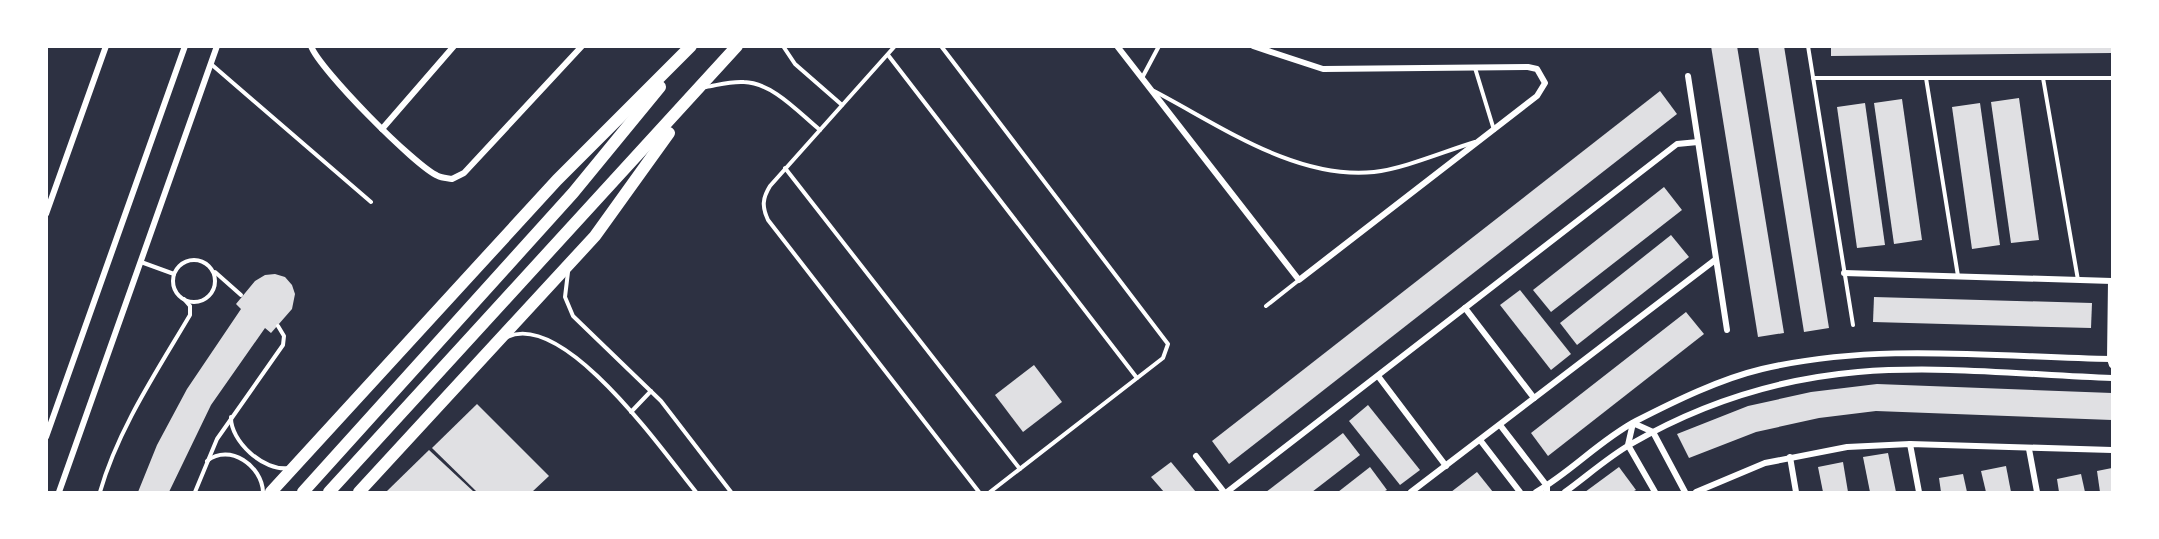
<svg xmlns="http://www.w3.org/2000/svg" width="2159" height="539" font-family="'Golos Text',sans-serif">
	<rect width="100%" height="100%" fill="#2d3142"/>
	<!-- building -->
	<g fill="#e0e0e3">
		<path d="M1711 46H1737L1784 333 1758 337Z"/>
		<path d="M1758 46H1784L1829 328 1804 332Z"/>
		<path d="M1831 46H2112V53L1831 56Z"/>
		<path d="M1660 91 1677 114 1229 464 1212 441Z"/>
		<path d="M2019 98 2039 240 2011 243 1991 102Z"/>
		<path d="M1902 99 1922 240 1894 244 1874 103Z"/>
		<path d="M1865 103 1885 245 1857 248 1837 107Z"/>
		<path d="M1980 103 2000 245 1972 249 1952 107Z"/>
		<path d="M1664 187 1682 210 1551 312 1533 290Z"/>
		<path d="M1671 235 1689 257 1577 345 1560 323Z"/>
		<path d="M275 274 285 277 292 285 295 294 292 309 271 333 265 328 211 405 169 492H138L157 445 187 389 241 309 236 304 255 281 265 275Z"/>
		<path d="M1520 290 1571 354 1551 370 1500 305Z"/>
		<path d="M1874 297 2092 303 2091 328 1873 322Z"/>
		<path d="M1686 312 1704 334 1548 456 1531 433Z"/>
		<path d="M1034 365 1062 402 1023 432 995 395Z"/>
		<path d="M1877 384 2112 393V420L1876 411 1819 418 1756 432 1689 458 1677 434 1748 406 1811 392Z"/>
		<path d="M477 404 549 476 532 492H477L432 448Z"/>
		<path d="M1368 405 1420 470 1400 485 1349 421Z"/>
		<path d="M1343 433 1360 455 1312 492H1266Z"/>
		<path d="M429 450 474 492H386Z"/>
		<path d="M1888 453 1896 492H1870L1863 457Z"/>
		<path d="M1171 462 1196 492H1164L1151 477Z"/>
		<path d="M1843 462 1848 492H1823L1818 467Z"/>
		<path d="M2006 466 2011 492H1986L1981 471Z"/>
		<path d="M1370 467 1387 490 1383 492H1338Z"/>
		<path d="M1619 467 1636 490 1632 492H1585Z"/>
		<path d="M2112 468V492H2100L2097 471Z"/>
		<path d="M1477 472 1493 492H1451Z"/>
		<path d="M1963 474 1967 492H1941L1939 478Z"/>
		<path d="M2081 474 2085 492H2059L2057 479Z"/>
	</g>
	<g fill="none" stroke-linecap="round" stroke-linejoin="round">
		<!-- service -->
		<g stroke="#fff" stroke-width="4">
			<path d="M783 46 795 64 842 105"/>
			<path d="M895 46 770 186C762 199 762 207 768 220L979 492"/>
			<path d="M941 46 1168 344 1163 358 990 492"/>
			<path d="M1808 46 1853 325"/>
			<path d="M888 55 1137 378"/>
			<path d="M211 64 371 202"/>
			<path d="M1475 68 1494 130"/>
			<path d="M1142 78 1159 46"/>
			<path d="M1813 78H2112"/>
			<path d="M1926 78 1958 276"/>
			<path d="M2043 78 2078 280"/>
			<path d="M706 87C718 85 731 81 744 82 773 83 799 113 820 130"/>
			<path d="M1154 91C1221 126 1296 180 1374 172 1403 169 1445 151 1475 142"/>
			<path d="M785 168 1020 469"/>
			<circle cx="194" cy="281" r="21"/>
			<path d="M141 262 174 274"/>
			<path d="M215 272 241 295"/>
			<path d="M568 272 565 297 573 316 661 401 731 492"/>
			<path d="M1266 306 1299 280"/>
			<path d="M507 337C565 310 664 453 696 492"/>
			<path d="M631 412 651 391"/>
			<path d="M231 417C230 441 264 472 289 468"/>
			<path d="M207 461C230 443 262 466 263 492"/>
			<path d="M100 492C118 429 157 371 190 315V306L184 299"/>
			<path d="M195 492 217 439 283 345 284 336 278 326"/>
		</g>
		<!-- minor -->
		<g stroke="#fff" stroke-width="6">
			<path d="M311 46C319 69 416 167 438 176 442 178 447 178 452 179L464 173 582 46"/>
			<path d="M1117 46 1299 280 1537 96 1545 83 1537 69 1528 67 1323 69 1253 46"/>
			<path d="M1688 76 1727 330"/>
			<path d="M382 129 454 46"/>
			<path d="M46 214 106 46"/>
			<path d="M1844 273 2112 281"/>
			<path d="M2111 281 2110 359 2112 365"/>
			<path d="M1465 308 1534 398"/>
			<path d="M1378 376 1446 466"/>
			<path d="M1500 425 1547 486V492"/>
			<path d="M46 437 185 46"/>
			<path d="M1480 440 1520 492"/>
			<path d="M1910 444 1919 492"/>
			<path d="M2029 449 2037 492"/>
			<path d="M1196 456 1224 492"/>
			<path d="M1790 457 1796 492"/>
			<path d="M59 492 217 46"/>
			<path d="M1227 492 1677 144 1698 142"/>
			<path d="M1411 492 1715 260"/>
			<path d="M1536 492C1571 472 1600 440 1636 421 1675 401 1720 379 1762 369 1877 342 1996 357 2112 359"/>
			<path d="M1565 492C1586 477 1608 457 1631 444 1700 404 1778 379 1858 372 1942 365 2029 375 2112 378"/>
			<path d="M1655 492 1628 445 1633 423 1653 432 1685 492"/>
			<path d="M1696 492 1765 463 1847 447 1910 444 2112 450"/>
		</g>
		<!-- primary -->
		<g stroke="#fff" stroke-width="12">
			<path d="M271 492 557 180 691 46"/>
			<path d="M303 492 573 193 660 87"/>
			<path d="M329 492 737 46"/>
			<path d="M359 492 595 236 669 133"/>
		</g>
	</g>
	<!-- border -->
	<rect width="2159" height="539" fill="none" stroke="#ffffff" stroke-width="96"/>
</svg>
